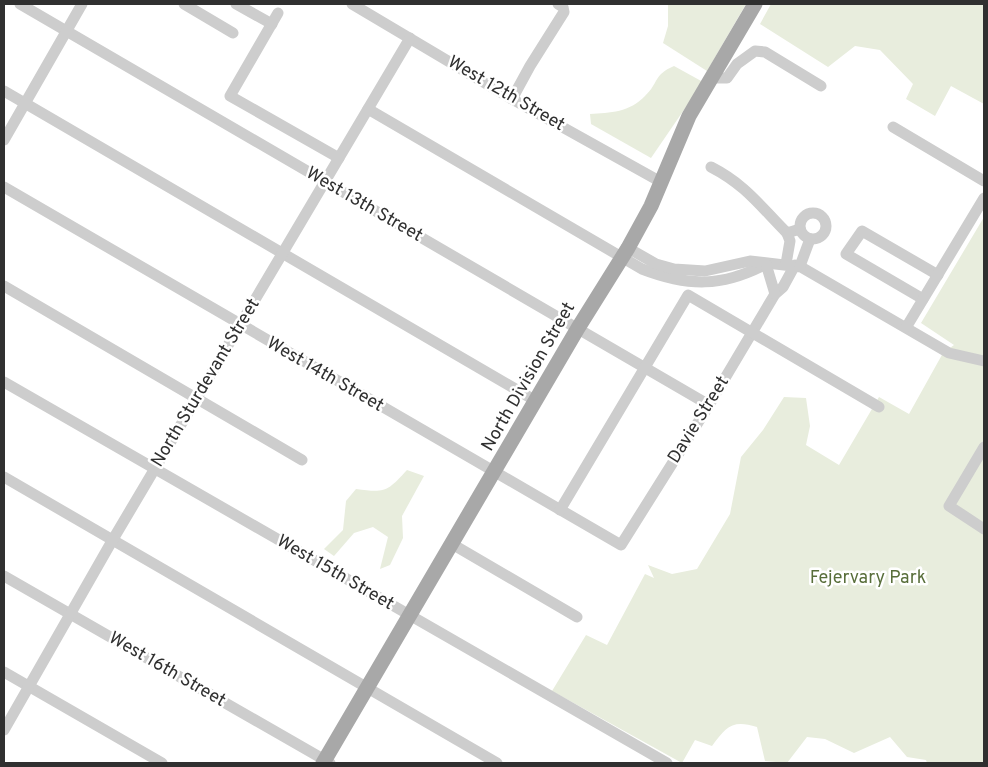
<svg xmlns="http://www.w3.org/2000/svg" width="988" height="767" font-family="Overpass,sans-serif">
	<rect width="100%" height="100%" fill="#fff"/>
	<!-- green -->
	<g fill="#e8eddd">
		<path d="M668 4H746L707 71 663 43 668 26Z"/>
		<path d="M771 4H984V104L951 86 935 116 906 99 913 84 880 50 855 46 828 67 760 24Z"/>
		<path d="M674 66 703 82 651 158 591 124 590 114C610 113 630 112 645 96 659 83 653 75 674 66Z"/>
		<path d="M984 217V763H927L926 760 907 757 890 737 854 753 825 739 807 737 787 763 765 761 757 727C732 719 726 727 712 746L695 740 682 763 552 691 586 635 607 645 645 574 654 578 648 565 672 574 697 569 730 514 741 457 763 430 784 397 806 398 810 426 806 445 839 465 879 397 909 414 943 353 954 345 921 323Z"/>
		<path d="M407 470 424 476 402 516 403 538 390 565 380 569 388 537 373 527 354 533 334 556 324 549 343 530 346 501 356 489C385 493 387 492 407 470Z"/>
	</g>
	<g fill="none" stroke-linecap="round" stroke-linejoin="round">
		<!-- minor -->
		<g stroke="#cdcdcd" stroke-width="11">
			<path d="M20 4 709 405"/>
			<path d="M184 4 233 33"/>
			<path d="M236 4 272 24"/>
			<path d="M352 4 512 99 661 182"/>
			<path d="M278 13 230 96 339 158"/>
			<path d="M711 78H727L737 64 755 51 765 52 821 86"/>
			<path d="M4 91 536 401"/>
			<path d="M512 99 530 66 564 12 563 7 558 4"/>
			<path d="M368 109 642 269C689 287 722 287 766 264"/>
			<path d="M893 127 984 181"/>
			<path d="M4 140 82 4"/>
			<path d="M711 167C746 185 760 206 787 233L800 229"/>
			<path d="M4 187 621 545 709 405 775 294 783 287 795 265"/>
			<circle cx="813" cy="226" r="13"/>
			<path d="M628 248 656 264 674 269 705 271 750 261 801 267 949 353 984 361"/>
			<path d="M766 264 775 294"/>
			<path d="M786 264 790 241 787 233"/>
			<path d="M800 266 810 239"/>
			<path d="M4 286 302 460"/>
			<path d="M923 299 846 254 862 231 938 275"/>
			<path d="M907 326 984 198"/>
			<path d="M4 382 667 763"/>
			<path d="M984 447 949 506 984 529"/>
			<path d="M4 477 497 763"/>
			<path d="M560 510 688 295 879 407"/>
			<path d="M452 544 577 617"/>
			<path d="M4 576 330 763"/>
			<path d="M4 672 162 763"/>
			<path d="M4 730 112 541 410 38"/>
		</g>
		<!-- major -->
		<path stroke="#a8a8a8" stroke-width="15" d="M323 763 578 328 628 248 651 206 689 116 755 4"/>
	</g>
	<g text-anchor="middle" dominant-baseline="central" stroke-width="5" stroke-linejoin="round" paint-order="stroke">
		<!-- street labels -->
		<g font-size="18" fill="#303030" stroke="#fff">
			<text transform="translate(506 94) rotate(30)">West 12th Street</text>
			<text transform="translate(364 205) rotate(30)">West 13th Street</text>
			<text transform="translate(325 375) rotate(30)">West 14th Street</text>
			<text transform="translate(529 377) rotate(-60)">North Division Street</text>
			<text transform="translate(206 383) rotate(-59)">North Sturdevant Street</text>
			<text transform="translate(699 420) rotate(-58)">Davie Street</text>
			<text transform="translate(335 573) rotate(30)">West 15th Street</text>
			<text transform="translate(167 670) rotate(30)">West 16th Street</text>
		</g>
		<!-- park labels -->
		<g font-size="18" fill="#586e3a" stroke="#fff">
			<text x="868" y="578">Fejervary Park</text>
		</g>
	</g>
	<!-- border -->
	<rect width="988" height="767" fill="none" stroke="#303030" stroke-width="10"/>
</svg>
